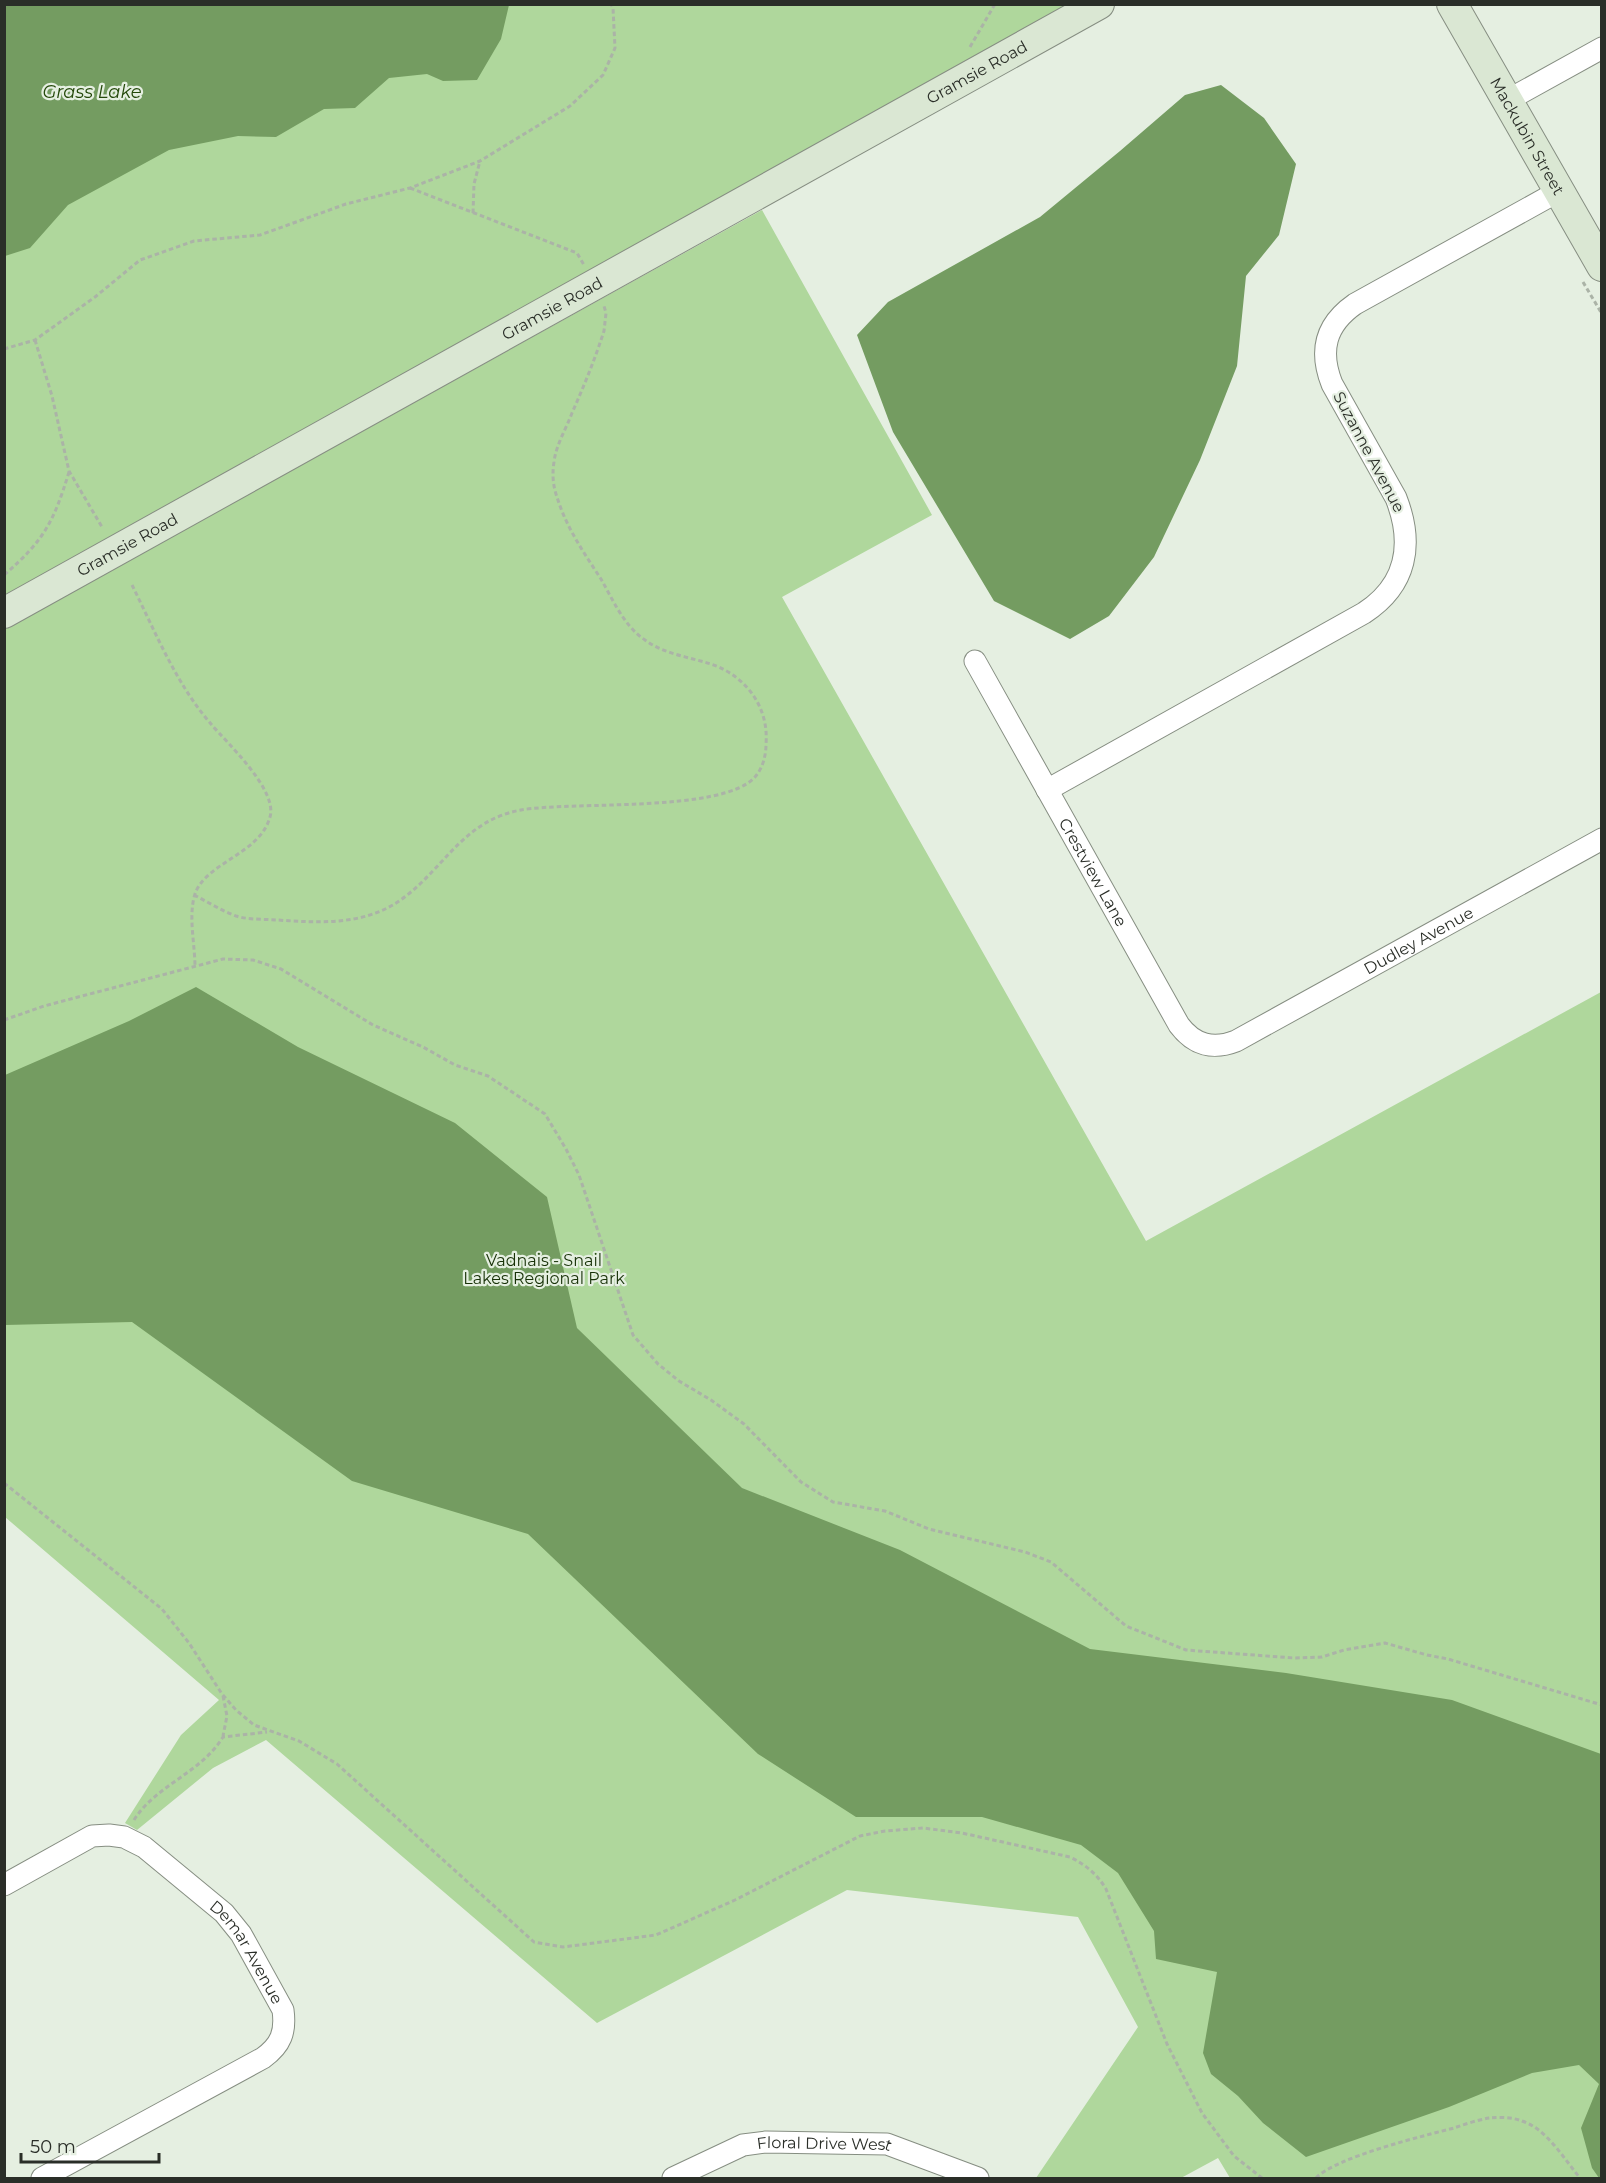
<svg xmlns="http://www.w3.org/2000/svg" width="1606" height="2183" font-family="Montserrat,sans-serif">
	<rect width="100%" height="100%" fill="#e5efe1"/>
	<!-- green -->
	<g fill="#afd79c">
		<path d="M5 5H1075L5 599Z"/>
		<path d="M762 210 932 515 782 597 1146 1241 1601 992V2178H1230L1218 2158 1181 2178H1036L1138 2027 1078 1917 847 1890 597 2023 266 1740 213 1768 137 1830 125 1823 181 1735 219 1700 5 1517V629Z"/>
	</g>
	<!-- water -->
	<g fill="#749c61">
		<path d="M5 4H509V5L501 39 477 80 443 81 427 74 389 78 355 108 324 109 276 137 238 136 169 150 68 205 30 248 5 256Z"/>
		<path d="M1221 85 1264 118 1296 164 1279 235 1246 276 1237 366 1200 460 1154 557 1109 616 1070 639 994 601 893 432 857 335 888 302 1040 217 1120 151 1185 95Z"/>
		<path d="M196 987 298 1047 455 1123 547 1197 577 1328 742 1488 900 1550 1090 1649 1286 1673 1452 1700 1601 1754V2178H1599L1592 2168 1581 2128 1599 2084 1579 2065 1532 2073 1449 2107 1306 2157 1263 2123 1238 2096 1211 2074 1203 2053 1217 1972 1156 1959 1154 1931 1118 1873 1081 1845 982 1817H856L758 1754 528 1534 352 1481 132 1322 5 1325V1075L129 1021Z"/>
	</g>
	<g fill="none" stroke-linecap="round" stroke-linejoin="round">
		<defs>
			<g id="street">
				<path d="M1508 100 1602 48"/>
				<path id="s1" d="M975 661 1179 1025C1194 1045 1213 1050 1236 1041L1602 839"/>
				<path d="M1047 790 1364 613C1407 585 1414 544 1396 498L1332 384C1319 351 1325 325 1355 304L1559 191"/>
				<path id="s2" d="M4 1885 92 1836 109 1835 124 1837 144 1847 224 1913 241 1934 283 2010C286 2032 281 2045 263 2058L42 2178"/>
				<path id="s3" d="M673 2178 743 2145 766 2142 887 2144 978 2178"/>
			</g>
			<g id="secondary">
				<path id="s4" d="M1452 4 1602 266"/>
				<path id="s5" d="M4 613 1099 4"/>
			</g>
		</defs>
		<!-- street casing -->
		<use href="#street" stroke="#868e82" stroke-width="23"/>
		<!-- secondary casing -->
		<use href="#secondary" stroke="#868e82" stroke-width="32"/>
		<!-- path -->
		<g stroke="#abb3a7" stroke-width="3" stroke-dasharray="4.5 3" stroke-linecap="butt">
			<path d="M970 47 995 4"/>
			<path d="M410 188 577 253 584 265"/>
			<path d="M473 213 474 184 480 161"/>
			<path d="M1583 282 1602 314"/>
			<path d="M35 340 52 396 69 471 102 527"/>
			<path d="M4 349 35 340 95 297 140 260 194 241 260 235 346 204 410 188 480 161 570 106 603 75 615 48 613 8 611 4"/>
			<path d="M4 575C44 541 54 521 69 472"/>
			<path d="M132 585C155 631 176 684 211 724 227 743 278 790 270 817 260 854 205 863 195 894 188 916 195 944 195 967"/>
			<path d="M194 895C208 902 222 911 236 916 249 920 264 919 277 920 322 923 368 926 406 896 446 865 465 820 521 810 572 801 723 813 755 777 763 768 766 755 766 744 769 707 746 676 711 664 689 657 664 654 645 640 624 626 613 600 601 579 584 553 566 527 557 497 553 486 552 474 554 462 556 445 566 429 572 413 584 386 595 359 604 331L606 313 604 306"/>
			<path d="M4 1020 44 1006 223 959 253 960 281 969 373 1025 423 1047 455 1065 488 1076 545 1114 566 1149 579 1175 633 1335 658 1364 679 1381 711 1400 744 1424 801 1482 833 1502 885 1511 929 1529 1025 1552 1051 1562 1126 1626 1186 1650 1294 1658 1322 1657 1344 1650 1385 1643 1427 1655 1448 1659 1602 1705"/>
			<path d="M4 1483 162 1609 189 1643 222 1694 236 1710 254 1725 299 1741 337 1764 534 1942 563 1947 656 1935 735 1900 860 1836 885 1831 923 1828 962 1833 1070 1857C1086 1865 1097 1874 1106 1889L1167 2044 1202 2113 1234 2156 1262 2178"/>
			<path d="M223 1696 227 1716 223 1736"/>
			<path d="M134 1820C156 1785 201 1773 223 1737L267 1732"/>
			<path d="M1316 2178C1336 2157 1423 2136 1454 2128 1465 2124 1478 2120 1489 2118 1499 2117 1512 2117 1522 2121 1547 2129 1564 2159 1580 2178"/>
		</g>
		<!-- street -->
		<use href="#street" stroke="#fff" stroke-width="21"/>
		<!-- secondary -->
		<use href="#secondary" stroke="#dae7d3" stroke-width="30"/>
	</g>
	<g text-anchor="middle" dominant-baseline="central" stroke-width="4.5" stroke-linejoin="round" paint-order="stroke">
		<!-- street labels -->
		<g font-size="16" fill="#2a2e28" stroke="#e5efe1">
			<text stroke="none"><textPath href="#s5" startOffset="1113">Gramsie Road</textPath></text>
			<text stroke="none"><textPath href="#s4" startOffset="152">Mackubin Street</textPath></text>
			<text stroke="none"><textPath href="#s5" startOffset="627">Gramsie Road</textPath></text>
			<text transform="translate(1369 452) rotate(62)">Suzanne Avenue</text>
			<text stroke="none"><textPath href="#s5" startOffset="141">Gramsie Road</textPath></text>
			<text stroke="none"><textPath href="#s1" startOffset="242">Crestview Lane</textPath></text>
			<text stroke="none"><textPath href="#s1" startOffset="690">Dudley Avenue</textPath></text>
			<text stroke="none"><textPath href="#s2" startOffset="304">Demar Avenue</textPath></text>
			<text stroke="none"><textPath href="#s3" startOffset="159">Floral Drive West</textPath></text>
		</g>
		<!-- park labels -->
		<g font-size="16" fill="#173107" stroke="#e5efe1">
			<text x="544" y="1260">Vadnais - Snail<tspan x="544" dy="18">Lakes Regional Park</tspan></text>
		</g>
		<!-- water labels -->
		<g font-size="18" font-style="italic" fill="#24490a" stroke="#e5efe1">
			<text x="92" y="92">Grass Lake</text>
		</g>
	</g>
	<!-- border -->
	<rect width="1606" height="2183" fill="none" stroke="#2a2e28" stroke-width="12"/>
	<!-- scale -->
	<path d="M21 2153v9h138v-9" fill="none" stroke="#2a2e28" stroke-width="3"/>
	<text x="30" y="2153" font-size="18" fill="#2a2e28" stroke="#e5efe1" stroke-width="4.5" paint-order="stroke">50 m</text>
</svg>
